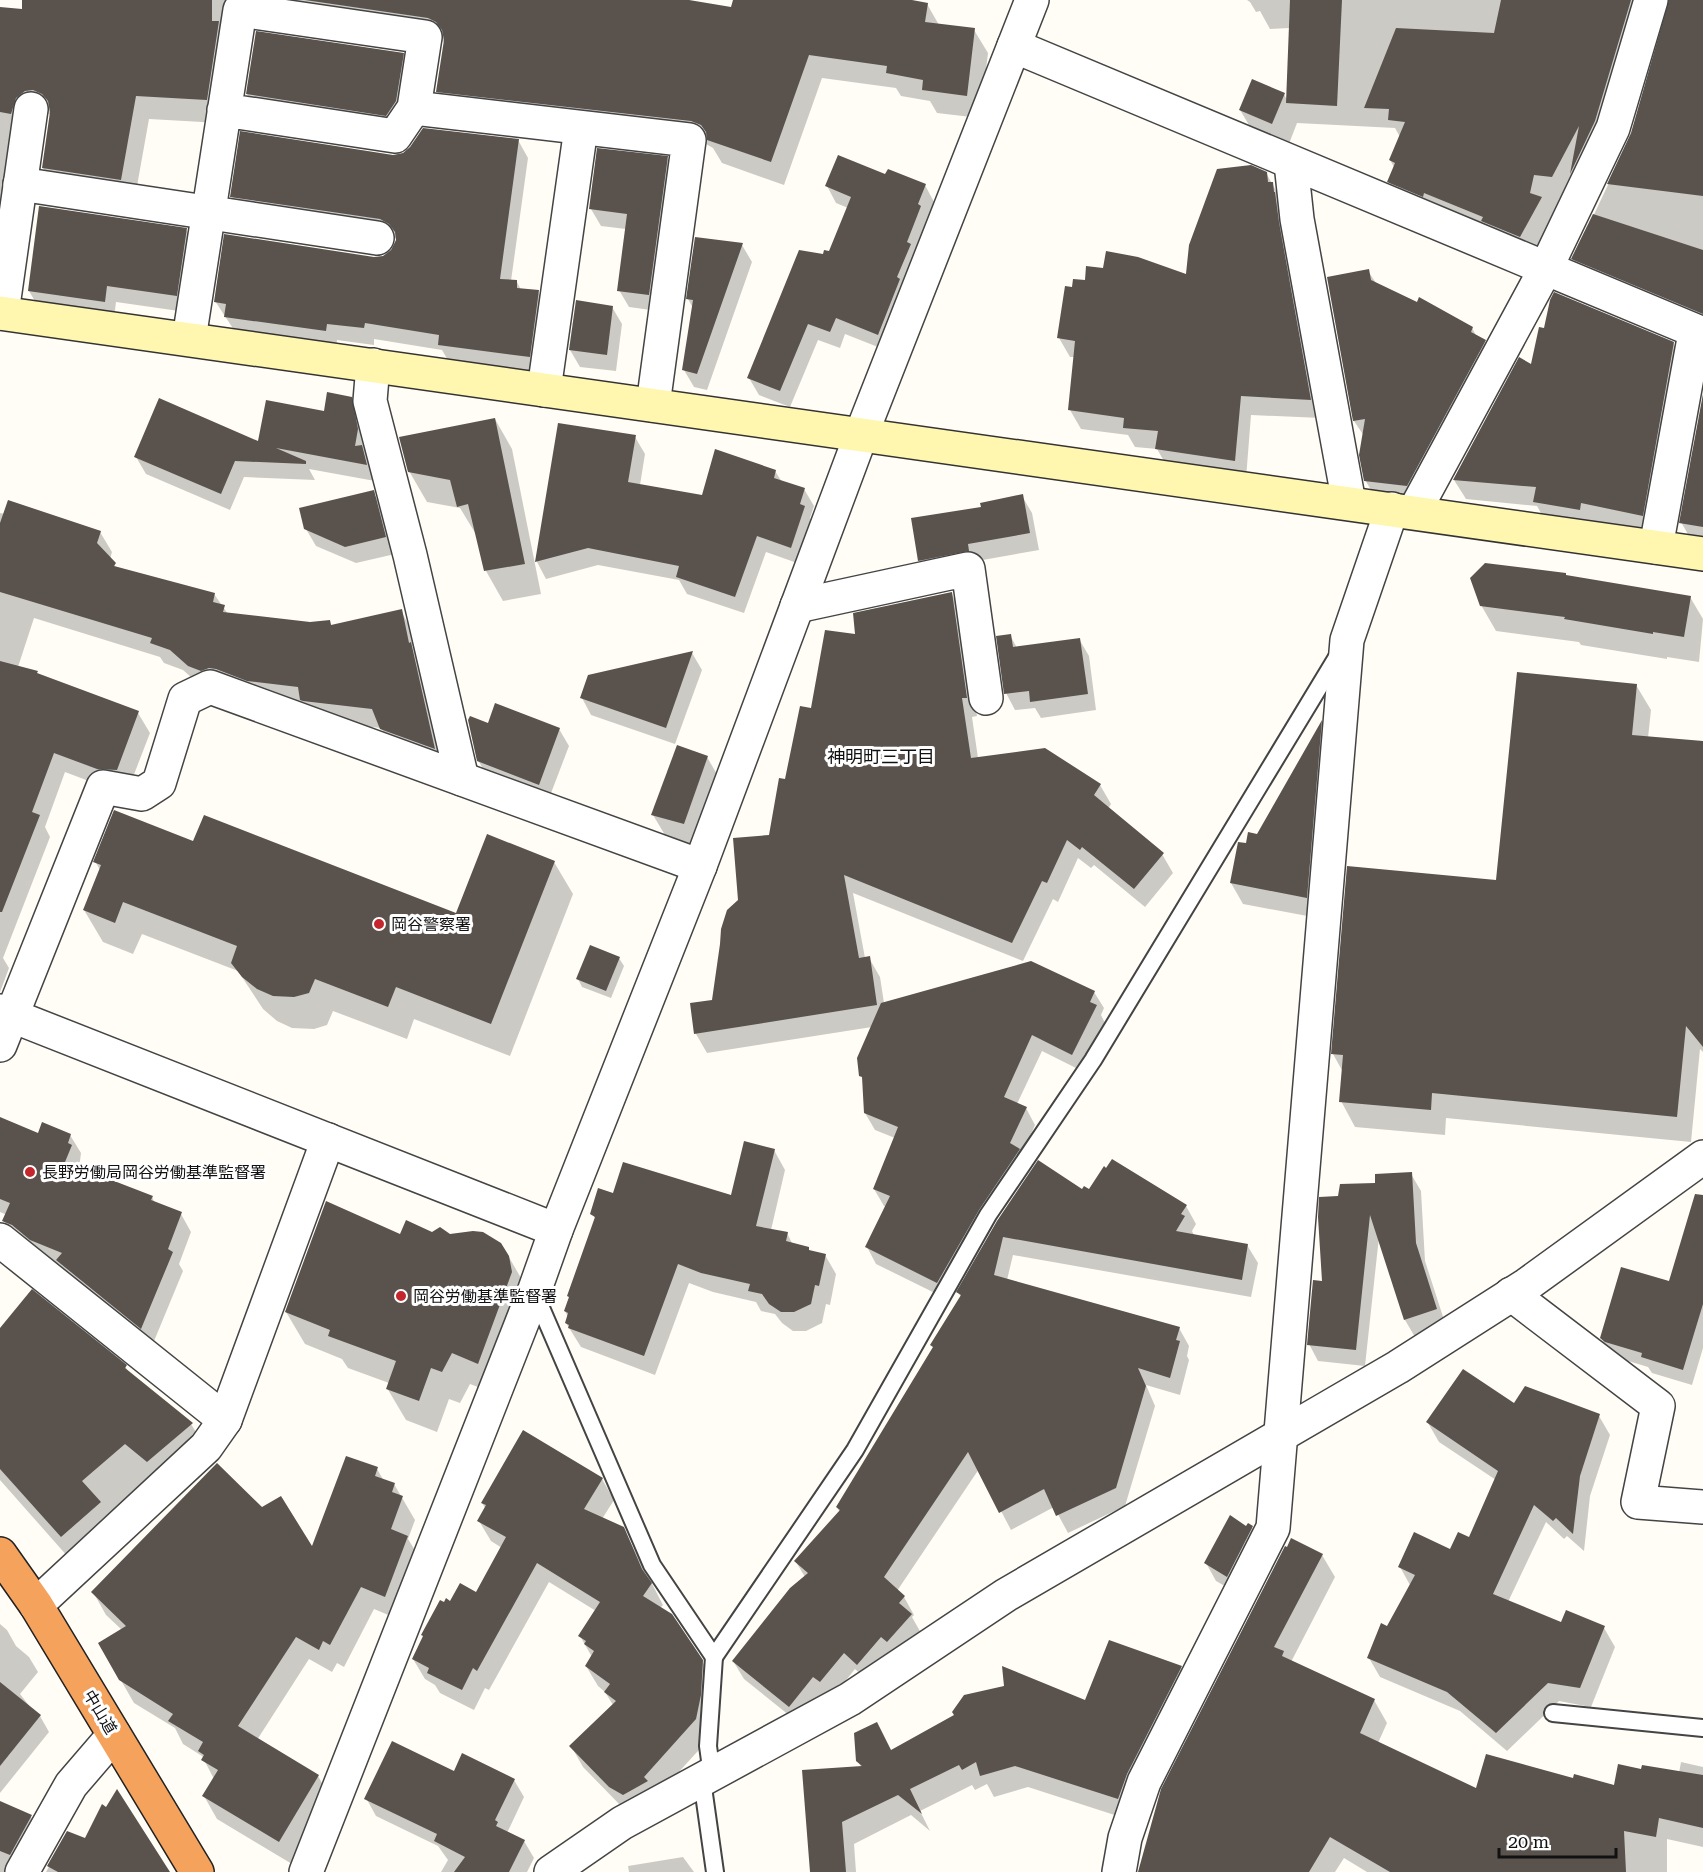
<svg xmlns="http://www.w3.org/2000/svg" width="1703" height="1872" font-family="'Roboto Serif','Noto Sans JP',serif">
	<rect width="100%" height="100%" fill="#fffdf5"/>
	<!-- shadow -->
	<g fill="#0003">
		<path d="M24 0H682L738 10 741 0H904L927 4 939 25 974 30 988 53 980 118 937 113 930 101 901 96 896 88 822 78 784 185 722 163 713 148 706 144 450 115 437 91 445 42 256 14 220 123 149 119 134 203 56 191 43 168 51 115 47 113 37 115 15 201 0 199V9L23 11Z"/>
		<path d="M1247 0H1703V328L1584 278 1573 259 1632 134 1669 2 1659 1 1606 142 1574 177 1532 256 1401 202 1389 182 1394 167 1390 160 1400 137 1395 128 1297 123 1287 149 1255 135 1240 110 1284 94 1287 100 1290 28 1270 29 1260 11 1256 12 1250 2Z"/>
		<path d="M403 54 412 71 396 132 257 111 247 94Z"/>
		<path d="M518 140 528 158 511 281 517 282 521 290 538 292 548 309 539 373 449 362 442 350 374 339V345L337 340 336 348 236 333 215 301 384 257 392 251 397 239 391 236 241 214 232 196 392 156Z"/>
		<path d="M667 158 677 175 658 311 629 307 619 290 626 229 601 226 591 209Z"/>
		<path d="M1266 173 1283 203 1321 418 1251 415 1246 479 1168 468 1157 449 1135 447 1128 435 1081 429 1070 410 1075 357H1070L1059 338 1073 289 1086 282 1188 276Z"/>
		<path d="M886 176 925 185 934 202 928 219 930 224 888 351 845 334 840 348 818 340 790 407 759 395 749 378 824 255 830 253 848 208 836 203 827 186Z"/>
		<path d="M186 230 196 247 186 312 116 302 114 318 39 308 29 291Z"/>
		<path d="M742 245 752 262 707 390 694 387 684 370 693 308 688 299Z"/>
		<path d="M1368 271 1376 283 1472 328 1477 337 1485 341 1498 364 1420 508 1379 503 1365 480 1364 436 1354 421Z"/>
		<path d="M612 307 622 324 616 371 580 367 570 350Z"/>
		<path d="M1673 343 1685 364 1654 535 1546 522 1537 506 1466 499 1454 480Z"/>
		<path d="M351 398 360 415 367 447 366 454 371 463 375 481 309 469 315 480 244 477 230 510 146 474 136 457 260 443Z"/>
		<path d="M1703 402V546L1693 543 1681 522Z"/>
		<path d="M495 419 512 449 541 594 503 601 486 571 477 536 460 508 427 502 409 471Z"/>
		<path d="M559 425 635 437 645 454 640 485 704 496 775 471 782 482 804 489 814 506 810 518 814 524 800 564 766 552 744 613 687 594 679 580 598 565 546 579 537 562Z"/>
		<path d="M373 492 383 509 395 554 356 563 316 546 306 529Z"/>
		<path d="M1022 496 1032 513 1039 550 977 561 929 577 919 560 983 509Z"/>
		<path d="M0 513 100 532 112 552 110 559 117 569 214 594 228 614 311 624 329 621 332 626 401 611 412 631 445 768 394 749 381 728 316 721 201 686 183 670 164 663 160 657 34 618 18 667 37 673 39 676 138 713 150 733 128 790 110 789 65 772 45 827 50 837 3 958 9 968 0 992Z"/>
		<path d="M1567 577 1690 597 1703 619 1699 662 1667 657V659L1581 645 1579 642 1496 631 1481 605Z"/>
		<path d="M951 593 962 612 977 716 972 717 978 758 1045 749 1100 785 1111 804 1108 809 1162 854 1173 873 1145 907 1094 865 1091 868 1078 858 1058 902 1053 899 1023 961 853 893 865 958H869L880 977 884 1003 1094 992 1104 1008 1101 1015 1105 1023 1082 1071 1042 1051 1017 1104 1026 1108 1035 1125 988 1227 947 1299 876 1264 867 1247 887 1207 884 1206 874 1189 895 1138 875 1130 865 1113 864 1080 861 1075 872 1027 707 1053 696 1034 691 1004 713 1001 739 901 771 836 787 781 813 710 857 636Z"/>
		<path d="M1010 635 1017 648 1079 639 1089 656 1096 710 1041 718 1035 708 1015 710 1006 693Z"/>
		<path d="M692 653 702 670 675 744 591 715 582 698Z"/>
		<path d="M1636 685 1651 710 1648 738 1703 743V1052L1700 1049 1691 1142 1446 1118 1445 1135 1355 1127 1341 1101 1343 1072 1333 1054 1498 882Z"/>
		<path d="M1322 723 1332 742 1318 918 1243 904 1231 883 1247 845 1257 836Z"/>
		<path d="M559 729 569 746 548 801 488 778 478 760Z"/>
		<path d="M707 757 722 783 699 849 668 840 653 815Z"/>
		<path d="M194 843 456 915 554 862 573 894 510 1056 414 1019 407 1039 333 1011 327 1025 314 1029 292 1028 277 1021 263 1009 238 971 142 934 133 954 103 942 84 910 100 870 95 861Z"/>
		<path d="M619 958 624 966 611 998 582 987 578 979Z"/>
		<path d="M0 1119 39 1134 70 1135 81 1153 79 1169 152 1197 155 1203 181 1214 191 1232 179 1264 183 1271 152 1346 68 1279 60 1265 42 1258 15 1239 4 1221 7 1215 0 1212Z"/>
		<path d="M774 1150 785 1170 771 1230 787 1233 793 1245 808 1248 810 1252 825 1255 836 1274 830 1305 826 1304 822 1323 806 1331H793L782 1323 775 1314 761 1311 756 1302 713 1292 689 1283 655 1375 581 1347 566 1323 568 1317 565 1311 570 1298 568 1296 596 1220 592 1213 614 1195 732 1197Z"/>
		<path d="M1411 1174 1421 1191 1425 1261 1446 1326 1415 1337 1405 1320 1379 1237 1365 1366 1318 1361 1309 1344 1324 1283 1377 1184Z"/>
		<path d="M1083 1191 1186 1206 1196 1224 1192 1231 1194 1235 1247 1245 1258 1263 1251 1297 1013 1255 1007 1280 1179 1328 1189 1346 1187 1356 1189 1360 1180 1395 1146 1385 1155 1406 1125 1506 1068 1533 1054 1507 1011 1530 979 1469 897 1591 904 1597 914 1615 912 1617 921 1633 868 1681 855 1669 831 1699 824 1694 800 1724 744 1679 733 1661 805 1577 796 1562 840 1513 837 1507 934 1348 961 1297 958 1292 998 1221Z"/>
		<path d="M1703 1209V1348L1692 1385 1652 1373 1648 1367 1615 1357 1610 1354 1601 1338 1670 1283Z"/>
		<path d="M432 1233 450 1236 506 1252 525 1285 496 1394 470 1384 460 1403 449 1399 437 1432 406 1420 387 1388 389 1383 348 1368 342 1359 305 1344 286 1312 401 1236Z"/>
		<path d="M0 1330 125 1366 129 1373 191 1424 214 1462 148 1481 107 1516 122 1542 84 1575 0 1480Z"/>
		<path d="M1515 1405 1599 1416 1610 1435 1590 1496 1584 1551 1567 1536 1564 1539 1546 1522 1508 1602 1562 1624 1604 1628 1615 1647 1591 1707 1559 1701 1507 1751 1460 1711 1380 1677 1369 1658 1388 1628 1410 1585 1400 1567 1451 1551 1470 1539 1496 1480 1439 1442 1428 1423Z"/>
		<path d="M377 1469 384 1481 394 1484 415 1520 408 1539 421 1560 398 1619 374 1609 344 1667 337 1663 332 1672 309 1659 257 1740 318 1776 331 1799 292 1864 217 1819 204 1796 214 1779 202 1756 183 1744 175 1728 134 1703 100 1644 122 1630 106 1615 93 1592 262 1509 312 1550Z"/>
		<path d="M602 1479 614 1500 602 1519 623 1528 663 1605 660 1608 702 1661 714 1682 708 1740 655 1798 622 1807 583 1767 571 1746 613 1705 605 1692 598 1686 586 1666 592 1657 580 1636 596 1611 549 1582 489 1690 485 1688 474 1710 440 1693 435 1685 425 1679 413 1659 451 1603 476 1594 502 1548 491 1541 479 1521 486 1509 482 1503Z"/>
		<path d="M1252 1527 1262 1544 1237 1593 1216 1581 1206 1563 1247 1528Z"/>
		<path d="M1322 1555 1335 1577 1291 1662 1374 1700 1387 1723 1378 1743 1477 1791 1575 1780 1615 1787 1643 1771 1679 1773 1681 1762 1703 1767V1847L1667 1839V1872H1367L1344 1858 1335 1872H1142Z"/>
		<path d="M0 1624 7 1630 16 1646 29 1657 38 1672 20 1694 31 1708 40 1716 49 1732 0 1793Z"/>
		<path d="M1181 1667 1193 1688 1130 1820 1028 1787 994 1797 987 1784 975 1790 972 1785 920 1811 930 1831 911 1815 854 1844 856 1872H811L861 1767 858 1761 1086 1702Z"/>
		<path d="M455 1773 514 1780 524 1797 507 1833 524 1841 534 1858 527 1872H441L448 1860 438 1846 376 1816 366 1798Z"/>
		<path d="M0 1803 31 1817 41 1834 20 1872H0Z"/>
		<path d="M68 1832 168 1872H46Z"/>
		<path d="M683 1857 694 1872H629L628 1866Z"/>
	</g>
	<!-- building -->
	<g fill="#5a524d">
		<path d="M22 0H212V21H219L207 100 136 96 121 180 42 168 50 112 48 101 42 94 33 90 25 91 16 98 11 114 0 112V7L22 9Z"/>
		<path d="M305 0H689L731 7 733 0H912L928 3 925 22 975 28 967 96 922 90 923 80 886 73 887 66 809 55 771 162 707 140 706 132 701 125 691 121 436 92 444 40 442 30 436 22 428 18Z"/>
		<path d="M1290 0H1342L1337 106 1286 103Z"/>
		<path d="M1501 0H1631L1595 121 1570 174 1579 126 1552 177 1534 175 1530 193 1542 197 1520 237 1481 221 1483 217 1424 193 1423 197 1387 182 1395 163 1389 160 1405 122 1388 120 1389 109 1364 108 1396 28 1494 33Z"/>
		<path d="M1669 0H1703V196L1607 184 1631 133Z"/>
		<path d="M256 31 404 53 396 101 386 116 246 94Z"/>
		<path d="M1252 79 1285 93 1272 124 1239 110Z"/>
		<path d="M423 128 519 139 500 279 517 280V288L539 290 530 357 438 345 439 335 365 323 364 328 327 324 326 331 224 317 226 304 214 302 224 234 374 257 383 256 391 250 396 240 395 232 389 224 380 219 230 197 240 131 393 155 403 153 410 147Z"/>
		<path d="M597 148 668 156 649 295 617 291 627 214 589 209Z"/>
		<path d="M838 155 885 174 888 169 926 184 918 204 921 206 907 242 911 244 897 277 900 279 878 335 836 318 830 332 808 324 780 391 747 378 799 250 823 254 824 250 829 251 851 197 825 186Z"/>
		<path d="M1251 165 1267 172 1268 182H1273L1274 192H1275L1279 222 1311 400 1241 396 1235 461 1155 449 1158 431 1123 428 1124 418 1068 410 1075 341 1057 338 1065 286 1072 287 1073 279 1085 280 1086 266 1103 268 1106 251 1138 257 1186 274 1189 245 1217 169Z"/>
		<path d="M39 206 187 228 177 296 107 286 105 302 28 291Z"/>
		<path d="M1593 214 1703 250V314L1571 259Z"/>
		<path d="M695 237 743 243 697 374 682 370 693 300 686 299Z"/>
		<path d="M1369 269 1371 280 1417 302 1419 297 1473 327 1471 332 1486 340 1407 486 1364 481 1359 455 1365 419 1353 421 1327 277Z"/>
		<path d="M1554 292 1674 342 1643 516 1581 503 1580 510 1533 502 1536 487 1453 480 1519 357 1531 364 1539 327 1544 328 1550 300Z"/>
		<path d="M576 300 613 306 607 355 569 350Z"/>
		<path d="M327 392 352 397 358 429 355 446 362 445 367 465 276 448 306 461V464L235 461 221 494 134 457 159 398 258 441 266 400 324 411Z"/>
		<path d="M1703 394V527L1679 523Z"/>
		<path d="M495 418 525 564 484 571 468 504 457 507 450 480 408 472 399 437Z"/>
		<path d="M558 423 636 435 628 482 702 495 715 449 776 470 774 478 805 488 800 504 805 506 791 548 757 536 735 597 676 577 679 566 588 548 535 562Z"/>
		<path d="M374 490 386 537 345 547 304 529 299 508Z"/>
		<path d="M1023 494 1030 533 968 544 969 551 918 561 911 518 981 507 980 503Z"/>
		<path d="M8 500 101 531 97 543 116 563 114 566 215 593 213 602 225 605 223 612 310 622 330 620 331 625 402 609 409 643 411 642 435 749 380 729 372 709 303 701 300 700 298 687 247 681 216 669 209 668 201 671 188 666 170 650 150 643 152 638 0 592V523Z"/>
		<path d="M1485 563 1566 573V575L1691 596 1684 637 1653 632V634L1564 619 1565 617 1480 606 1470 578Z"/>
		<path d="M952 592 967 698H962L971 758 1045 748 1101 784 1094 795 1164 853 1134 889 1082 847 1080 850 1067 840 1047 883 1042 881 1012 943 844 875 859 958 870 956 877 1005 694 1034 690 1003 712 1000 720 944 721 929 727 910 738 900 733 838 769 835 779 778 785 779 800 706 811 708 825 630 855 634 853 613Z"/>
		<path d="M1011 634 1013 647 1080 638 1088 694 1030 702 1029 691 1004 694 996 636Z"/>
		<path d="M693 651 666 728 580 698 588 675Z"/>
		<path d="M0 661 38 671 37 673 139 711 117 770 97 769 54 753 32 812 40 815 2 912H0Z"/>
		<path d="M1517 672 1637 684 1632 735 1703 741V1047L1686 1026 1677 1117 1432 1093 1431 1110 1339 1102 1343 1055 1331 1054 1347 866 1496 880Z"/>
		<path d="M495 703 560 728 539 785 477 761 468 720 470 716 488 723Z"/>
		<path d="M1322 720 1307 898 1230 883 1238 842 1246 843 1248 832 1257 834Z"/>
		<path d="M677 745 708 756 684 824 651 815Z"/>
		<path d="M114 810 193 841 204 815 456 913 487 834 555 861 491 1024 396 987 388 1007 315 979 309 993 294 997 273 996 257 989 242 977 231 963 237 946 123 902 115 923 83 910 101 865 93 862Z"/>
		<path d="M590 945 620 957 606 991 576 979Z"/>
		<path d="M1031 961 1095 991 1090 1002 1097 1005 1072 1055 1032 1035 1004 1097 1027 1107 1010 1143 1020 1149 979 1210 937 1283 865 1247 890 1196 873 1189 898 1127 864 1113 862 1077 859 1076 857 1058 881 1003Z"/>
		<path d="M0 1117 38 1133 42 1122 71 1134 68 1143 72 1145 65 1162 153 1196 151 1200 182 1212 168 1249 173 1252 141 1329 56 1260 62 1253 30 1240 12 1225 2 1221 10 1203 0 1199Z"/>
		<path d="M744 1141 775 1149 756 1226 788 1232 786 1241 809 1247V1250L826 1254 819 1286 815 1285 811 1304 794 1312H781L769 1304 762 1294 748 1291 750 1284 701 1273 678 1264 644 1356 568 1328 569 1325 565 1323 568 1313 564 1311 569 1297 567 1296 595 1217 590 1214 598 1188 613 1193 623 1162 731 1195Z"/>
		<path d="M1112 1159 1187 1205 1181 1214 1185 1216 1176 1231 1248 1244 1242 1280 1003 1237 994 1275 1180 1327 1176 1340 1180 1341 1170 1378 1138 1368 1146 1386 1116 1488 1056 1516 1044 1489 999 1513 968 1452 884 1577 905 1596 899 1603 912 1614 887 1642 881 1637 857 1665 844 1653 820 1682 813 1677 789 1707 732 1661 790 1588 808 1573 794 1561 840 1510 836 1507 933 1347 930 1345 961 1295 956 1292 997 1221 1038 1160 1082 1189 1084 1186 1089 1189 1104 1166 1106 1168Z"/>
		<path d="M1412 1172 1416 1243 1437 1309 1404 1320 1370 1215 1356 1350 1307 1345 1313 1280 1322 1281 1318 1217 1319 1197 1338 1196 1340 1184 1375 1183V1174Z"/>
		<path d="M1695 1194 1703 1195V1304L1683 1370 1641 1357 1642 1353 1605 1342 1600 1338 1621 1267 1669 1281Z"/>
		<path d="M326 1201 400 1234 406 1220 432 1232 440 1227 450 1234 473 1231 483 1232 501 1243 509 1256 512 1272 478 1364 452 1353 442 1372 431 1368 419 1401 386 1389 396 1361 328 1336 330 1330 285 1312Z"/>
		<path d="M32 1289 127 1365 125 1368 193 1423 147 1462 125 1444 82 1481 101 1502 61 1537 0 1469V1328Z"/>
		<path d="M1463 1369 1514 1403 1525 1386 1600 1414 1580 1476 1573 1534 1556 1518 1553 1521 1534 1505 1493 1594 1561 1622 1566 1610 1605 1626 1580 1688 1548 1683 1496 1733 1447 1692 1367 1658 1381 1623 1387 1626 1415 1575 1398 1567 1414 1532 1450 1549 1458 1532 1469 1537 1498 1471 1426 1422Z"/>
		<path d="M523 1430 603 1478 584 1509 624 1527 642 1569 652 1583 643 1596 672 1614 703 1660 701 1695 696 1719 644 1777 648 1781 623 1795 609 1787 569 1746 616 1701 604 1692 610 1684 585 1666 594 1651 584 1644 586 1641 578 1636 600 1602 537 1563 477 1671 473 1668 462 1690 427 1673 429 1668 412 1659 423 1636 421 1635 440 1600 444 1602 446 1598 450 1601 460 1583 476 1592 506 1537 477 1521 486 1505 481 1503Z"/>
		<path d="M346 1456 378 1467 375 1476 395 1483 392 1492 403 1496 391 1529 408 1536 385 1597 361 1587 330 1645 323 1641 319 1650 296 1637 238 1726 319 1775 279 1842 202 1796 218 1770 201 1760 204 1755 198 1751 203 1742 168 1721 173 1714 119 1680 98 1643 126 1626 91 1592 217 1463 262 1507 281 1496 312 1546Z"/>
		<path d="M1230 1515 1246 1526 1248 1523 1253 1526 1227 1577 1204 1563Z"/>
		<path d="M1291 1538 1323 1554 1274 1647 1284 1651 1282 1656 1375 1699 1360 1733 1476 1788 1486 1754 1573 1778 1574 1774 1614 1785 1618 1764 1641 1769 1642 1765 1703 1775V1828L1659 1818 1656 1837 1624 1831 1626 1872H1390L1330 1837 1309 1872H1138L1161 1789 1285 1546 1287 1547Z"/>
		<path d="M1109 1640 1182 1666 1127 1774 1118 1799 1015 1766 980 1776 976 1762 962 1770 959 1765 910 1789 922 1814 898 1795 842 1822 846 1872H810L802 1770 862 1766 856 1761 854 1733 877 1722 891 1750 954 1715 952 1712 964 1695 1004 1686 1002 1666 1085 1700Z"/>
		<path d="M0 1682 41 1715 0 1766Z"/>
		<path d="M392 1741 454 1771 462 1753 515 1779 495 1820 498 1822 496 1826 525 1840 509 1872H454L465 1857 434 1841 437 1834 364 1799Z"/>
		<path d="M117 1789 170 1872H58L47 1866 67 1831 85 1838 102 1804 106 1807Z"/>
		<path d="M0 1801 32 1815 10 1855 0 1851Z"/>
	</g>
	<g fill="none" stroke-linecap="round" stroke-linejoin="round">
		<defs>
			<g id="lane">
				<path d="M535 1294 652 1565 714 1657 855 1450 988 1215 1093 1060 1339 654"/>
				<path d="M1553 1713 1703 1728"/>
				<path d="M712 1775 708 1746 714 1657"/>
				<path d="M702 1780 715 1872"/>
			</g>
			<g id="street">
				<path d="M1014 46 1703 334"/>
				<path d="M414 108 689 140 653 405"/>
				<path d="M1291 163 1297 219 1349 503"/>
				<path d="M20 184 377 238"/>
				<path d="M2 313 31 109"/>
				<path d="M189 339 240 10 425 37 414 108 395 136 224 110"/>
				<path d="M373 365 370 401 410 555 462 779"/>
				<path d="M544 390 581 128"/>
				<path d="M1414 512 1545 270 1613 128 1651 0"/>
				<path d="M1656 547 1695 333"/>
				<path d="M797 606 968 569 986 698"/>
				<path d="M0 1011 556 1230"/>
				<path d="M0 1045 103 787 142 794 159 783 185 699 210 687 700 866"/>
				<path d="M0 1240 225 1420"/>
				<path d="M1511 1294 1658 1406 1638 1502 1703 1507"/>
				<path d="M36 1605 206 1447 225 1420 328 1140"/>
				<path d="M22 1872 71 1785 114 1735"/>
				<path d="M306 1872 534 1292 556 1230 700 866 861 435 1032 0"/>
				<path d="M551 1872 622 1823 850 1699 1006 1595 1398 1367 1525 1286 1703 1157"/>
				<path d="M1119 1872 1125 1838 1144 1782 1273 1528 1347 640 1392 509"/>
			</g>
			<path id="secondary" d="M0 313 1703 554"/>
			<path id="highway" d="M0 1554 36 1605 197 1872"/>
		</defs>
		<!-- lane casing -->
		<use href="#lane" stroke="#444" stroke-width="20"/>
		<!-- street casing -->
		<use href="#street" stroke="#444" stroke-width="36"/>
		<!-- secondary casing -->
		<use href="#secondary" stroke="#333" stroke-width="36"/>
		<!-- highway casing -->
		<use href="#highway" stroke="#222" stroke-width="36"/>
		<!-- lane -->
		<use href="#lane" stroke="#fff" stroke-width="16"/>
		<!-- street -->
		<use href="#street" stroke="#fff" stroke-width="33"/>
		<!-- secondary -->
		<use href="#secondary" stroke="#fff6b0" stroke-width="33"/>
		<!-- highway -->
		<use href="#highway" stroke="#f5a25d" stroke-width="33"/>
	</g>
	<!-- markers -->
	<g fill="#c4262e" stroke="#fff" stroke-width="2">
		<circle cx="379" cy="924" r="6"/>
		<circle cx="30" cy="1172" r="6"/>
		<circle cx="401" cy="1296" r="6"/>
	</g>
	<g text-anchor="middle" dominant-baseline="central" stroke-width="6" stroke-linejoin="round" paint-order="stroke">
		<!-- poi labels -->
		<g font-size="16" fill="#111" stroke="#fff" text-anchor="start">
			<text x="391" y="924">岡谷警察署</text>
			<text x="42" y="1172">長野労働局岡谷労働基準監督署</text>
			<text x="413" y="1296">岡谷労働基準監督署</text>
		</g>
		<!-- street labels -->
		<g font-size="16" fill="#111" stroke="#fff">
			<text transform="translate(100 1712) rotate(59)">中山道</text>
		</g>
		<!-- neighbourhood labels -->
		<g font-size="18" fill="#111" stroke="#fff">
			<text x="881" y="756">神明町三丁目</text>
		</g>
	</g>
	<!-- scale -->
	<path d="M1499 1848v9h117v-9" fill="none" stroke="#111111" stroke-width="3"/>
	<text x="1508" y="1848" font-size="18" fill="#111111" stroke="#ffffff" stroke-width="4.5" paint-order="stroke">20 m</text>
</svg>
